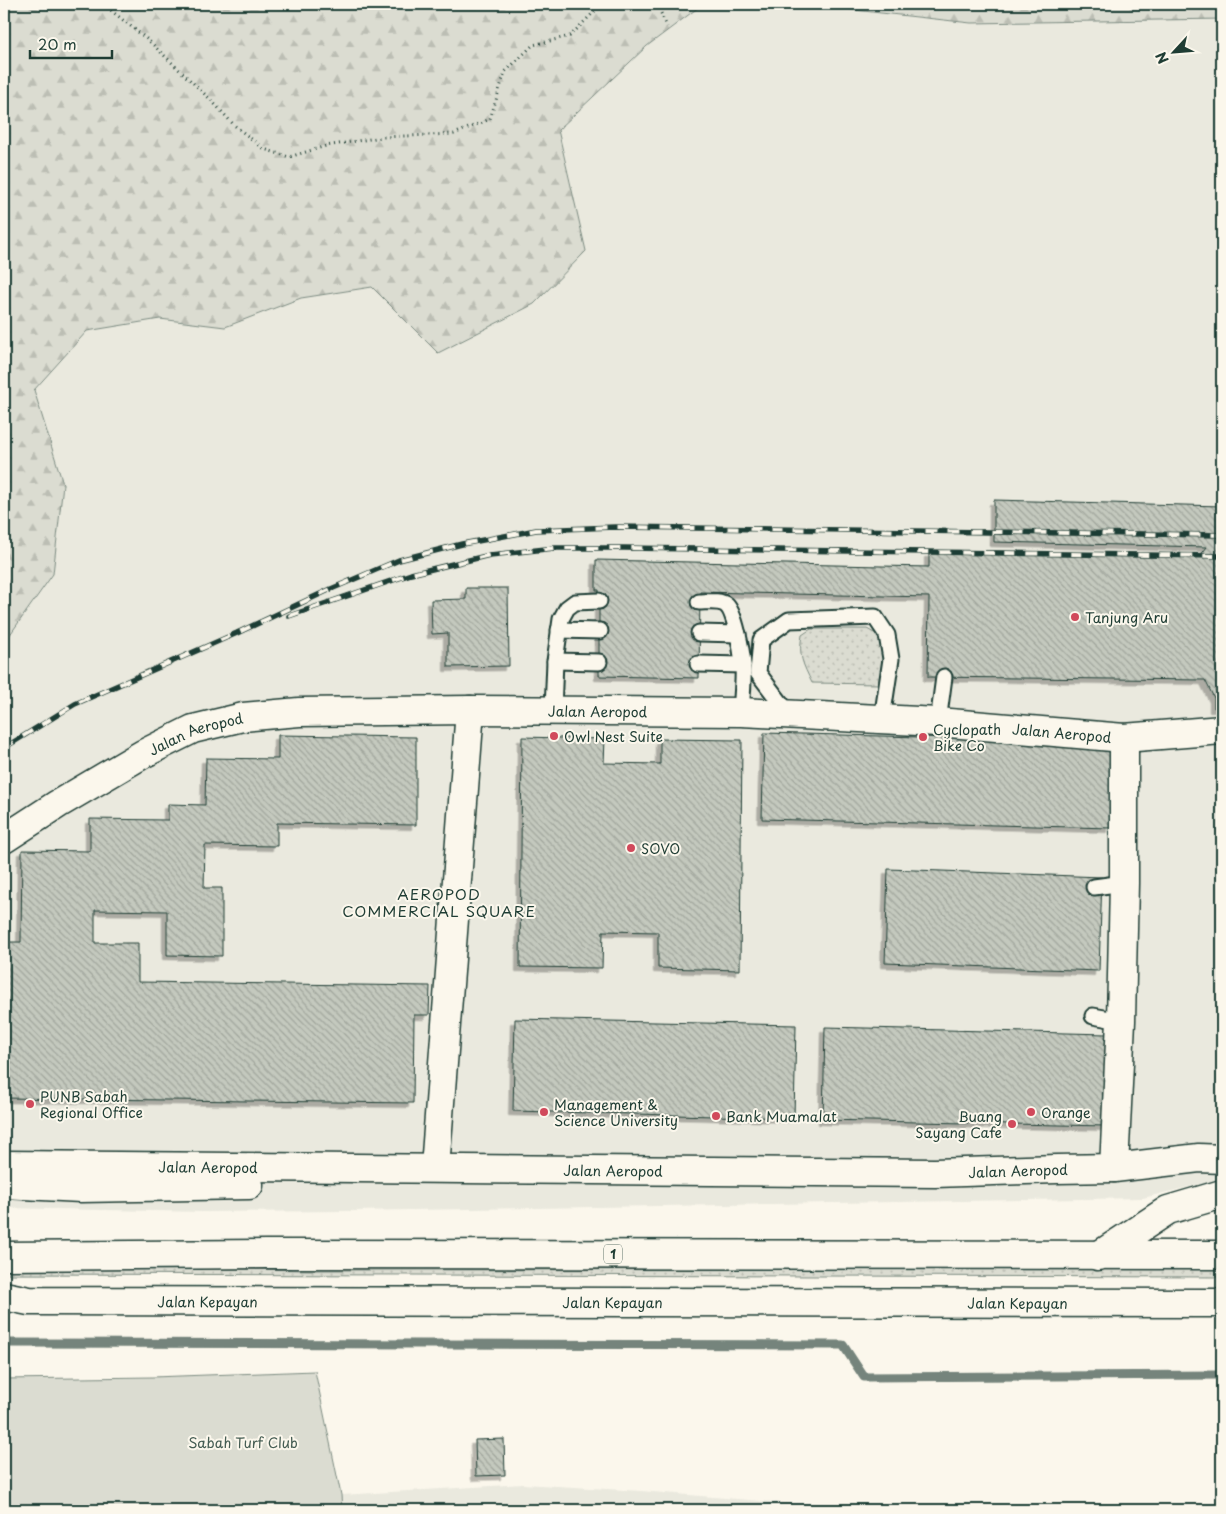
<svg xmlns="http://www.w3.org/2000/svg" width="1226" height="1514" font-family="'Playpen Sans',sans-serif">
	<defs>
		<pattern id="grass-dots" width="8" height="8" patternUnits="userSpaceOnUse" patternTransform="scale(1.25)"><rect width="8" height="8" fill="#dbdcd1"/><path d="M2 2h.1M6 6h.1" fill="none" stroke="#bcbeb4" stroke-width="1.8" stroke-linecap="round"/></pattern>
		<pattern id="forest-firs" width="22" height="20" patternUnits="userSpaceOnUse" patternTransform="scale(1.25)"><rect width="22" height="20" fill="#dbdcd1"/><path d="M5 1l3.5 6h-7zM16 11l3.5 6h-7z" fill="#bcbeb4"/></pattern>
		<pattern id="building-back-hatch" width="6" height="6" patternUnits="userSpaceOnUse" patternTransform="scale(1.25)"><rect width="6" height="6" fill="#c4c9be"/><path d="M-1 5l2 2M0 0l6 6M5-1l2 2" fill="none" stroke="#9fa49b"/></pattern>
		<filter id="shadow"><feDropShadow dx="-4.5" dy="4.5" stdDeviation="0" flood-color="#0004"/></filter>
	</defs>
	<rect width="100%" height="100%" fill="#fbf7ec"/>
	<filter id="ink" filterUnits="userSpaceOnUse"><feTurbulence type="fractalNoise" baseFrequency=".02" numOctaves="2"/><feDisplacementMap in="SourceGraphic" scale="10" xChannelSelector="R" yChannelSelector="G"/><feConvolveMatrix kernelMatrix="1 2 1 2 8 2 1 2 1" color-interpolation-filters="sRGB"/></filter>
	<g filter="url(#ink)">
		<!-- built -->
		<g fill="#eae9de">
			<path d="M703 4H800L971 23 1222 19V1179L1143 1198 352 1211 204 1212 4 1208V643L53 574 63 484 34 390 87 331 160 319 225 327 301 298 373 287 438 353 571 184 558 130 647 46Z"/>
			<path d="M523 1484 641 1491 869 1510H342L341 1495Z"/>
		</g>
		<!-- grass -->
		<g fill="url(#grass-dots)" stroke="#7d8c82">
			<path d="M811 629H867L878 635C886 656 885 662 880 684L812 683C803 664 798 656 802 635Z"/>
			<path d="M4 1267H90L309 1270 1222 1269V1277L4 1274Z"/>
		</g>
		<!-- forest -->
		<g fill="url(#forest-firs)" stroke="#7d8c82">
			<path d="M4 4H703L647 46 558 130 586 251 534 304 438 353 372 287 301 298 225 327 160 319 87 331 34 390 63 484 53 574 4 643Z"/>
			<path d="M800 4H1222V19L971 23Z"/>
		</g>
		<!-- park -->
		<path fill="#dbdcd1" stroke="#7d8c82" d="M315 1371 341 1495 342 1510H4V1379L153 1377Z"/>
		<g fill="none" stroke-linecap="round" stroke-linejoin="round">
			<!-- stream -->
			<path stroke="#74847b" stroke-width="9" d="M4 1343 843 1345 864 1377 1222 1375"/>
		</g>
		<!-- building -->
		<g fill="url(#building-back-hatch)" stroke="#1f3d34" filter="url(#shadow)">
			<path d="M994 500 1222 506V708H1214V698L1205 680 928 677 929 597 700 592 699 678 599 676V590H596V560L929 567V553L1200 556 1207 547 994 542Z"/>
			<path d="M466 588H508L509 666 448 667V633L432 634 431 600 466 599Z"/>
			<path d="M764 733 1113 742 1111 828 762 819Z"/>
			<path d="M278 735 416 737V825L277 823V846L205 845 204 888H222V956L167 955V911L95 910V943H138V982L430 986 429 1015H414L413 1103 4 1098V942H21L22 850 90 851V819L168 820V804L205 805 206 758 278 759Z"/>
			<path d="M522 737 605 739 604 763 660 764V739L742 740 740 970 658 968V932L603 931 602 968 520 967Z"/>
			<path d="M888 869 1102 877 1099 971 885 963Z"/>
			<path d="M515 1019 796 1025 794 1118 513 1111Z"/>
			<path d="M825 1027 1107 1034 1106 1126 823 1120Z"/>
			<path d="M504 1439 505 1475 476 1476 475 1440Z"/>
			<path d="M397 1508V1510H357Z"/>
			<path d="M492 1508V1510H420Z"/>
		</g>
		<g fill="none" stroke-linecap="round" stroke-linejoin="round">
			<defs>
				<g id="service">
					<path d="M699 602C707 602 720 600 726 605 735 612 742 652 743 665 744 680 742 696 741 712"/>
					<path d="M559 630 600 631"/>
					<path d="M699 633 738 634"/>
					<path d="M555 661 599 662"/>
					<path d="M698 664 743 665"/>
					<path d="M553 710 555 661 561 619 567 608 575 602 599 601"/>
					<path d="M789 714 758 673 761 640 789 620 875 617 887 635 891 659 882 719"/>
					<path d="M938 722 944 677"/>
					<path d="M1094 887 1124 883"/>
					<path d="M1093 1016 1121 1021"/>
				</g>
				<g id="minor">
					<path id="s1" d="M4 839 58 804 143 754 193 729 243 717 299 712 470 710 741 712 938 722 1124 738 1222 730"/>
					<path id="s2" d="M4 1165 935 1173 1057 1169 1114 1168 1199 1158 1222 1159"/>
					<path d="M435 1168 470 710"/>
					<path d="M1114 1168 1121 1021 1124 883V738"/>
					<path d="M4 1184 81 1188 249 1185"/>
				</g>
				<g id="trunk">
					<path d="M4 1256 266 1254 1222 1255"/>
					<path d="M1098 1256 1168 1210 1222 1194"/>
					<path id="s3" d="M4 1296 29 1301 1222 1303"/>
				</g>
			</defs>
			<!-- service casing -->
			<use href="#service" stroke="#1f3d34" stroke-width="19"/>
			<!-- minor casing -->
			<use href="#minor" stroke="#1f3d34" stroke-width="31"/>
			<!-- trunk casing -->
			<use href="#trunk" stroke="#1f3d34" stroke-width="31"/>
			<!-- path -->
			<g stroke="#1f3d34" stroke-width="3" stroke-dasharray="1 4" stroke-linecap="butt">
				<path d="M103 4 148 40 212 101 234 125 264 149 289 157 326 146 382 137 454 134 490 119 505 72 533 45 570 36 596 10 598 4"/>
				<path d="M657 4 667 27"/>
			</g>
			<!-- service -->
			<use href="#service" stroke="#fbf7ec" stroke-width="15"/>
			<!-- minor -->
			<use href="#minor" stroke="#fbf7ec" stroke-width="28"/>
			<!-- trunk -->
			<use href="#trunk" stroke="#fbf7ec" stroke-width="28"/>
			<defs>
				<g id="rail">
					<path d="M289 616 411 574 490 555 555 548H624L1222 556"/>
					<path d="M4 748 75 704 237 633 331 589 399 560 462 544 536 530 615 527 1222 535"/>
				</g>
			</defs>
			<!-- rail casing -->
			<use href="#rail" stroke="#1f3d34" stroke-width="5.5"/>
			<!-- rail -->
			<use href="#rail" stroke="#fbf7ec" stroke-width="4" stroke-dasharray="11" stroke-linecap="butt"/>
		</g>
	</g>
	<!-- markers -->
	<g fill="#d1495b" stroke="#fbf7ec" stroke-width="2">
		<circle cx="1075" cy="617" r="5"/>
		<circle cx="554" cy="736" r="5"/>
		<circle cx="923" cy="737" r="5"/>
		<circle cx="631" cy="848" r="5"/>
		<circle cx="30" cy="1104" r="5"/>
		<circle cx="544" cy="1112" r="5"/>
		<circle cx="1031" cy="1112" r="5"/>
		<circle cx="716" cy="1116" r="5"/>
		<circle cx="1012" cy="1124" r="5"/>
	</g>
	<g text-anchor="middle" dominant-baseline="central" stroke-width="4" stroke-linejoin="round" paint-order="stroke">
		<!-- shield labels -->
		<rect fill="#fbf7ec" stroke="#61756b" stroke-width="1" x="604" y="1244.5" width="18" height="19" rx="4"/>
		<g font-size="12" font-weight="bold" fill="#1f3d34">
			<text x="613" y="1254">1</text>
		</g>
		<!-- poi labels -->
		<g font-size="14" fill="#1f3d34" stroke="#fbf7ec" text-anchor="start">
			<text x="1085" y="617">Tanjung Aru</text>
			<text x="933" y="729">Cyclopath<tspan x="933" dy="16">Bike Co</tspan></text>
			<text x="564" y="736">Owl Nest Suite</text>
			<text x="641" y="848">SOVO</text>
			<text x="40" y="1096">PUNB Sabah<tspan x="40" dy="16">Regional Office</tspan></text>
			<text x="554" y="1104">Management &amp;<tspan x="554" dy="16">Science University</tspan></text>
			<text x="1041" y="1112">Orange</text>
			<text x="726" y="1116">Bank Muamalat</text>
			<text x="1002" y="1116" text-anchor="end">Buang<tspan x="1002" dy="16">Sayang Cafe</tspan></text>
		</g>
		<!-- street labels -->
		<g font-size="14" fill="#1f3d34" stroke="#fbf7ec">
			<text stroke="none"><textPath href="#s1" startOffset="625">Jalan Aeropod</textPath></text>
			<text stroke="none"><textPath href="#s1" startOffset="1090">Jalan Aeropod</textPath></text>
			<text stroke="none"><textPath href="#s1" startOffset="220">Jalan Aeropod</textPath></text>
			<text stroke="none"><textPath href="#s2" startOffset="204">Jalan Aeropod</textPath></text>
			<text stroke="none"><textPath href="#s2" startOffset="609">Jalan Aeropod</textPath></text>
			<text stroke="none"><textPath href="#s2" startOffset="1014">Jalan Aeropod</textPath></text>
			<text stroke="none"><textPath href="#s3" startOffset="204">Jalan Kepayan</textPath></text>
			<text stroke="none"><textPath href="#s3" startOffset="609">Jalan Kepayan</textPath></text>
			<text stroke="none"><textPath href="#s3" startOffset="1014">Jalan Kepayan</textPath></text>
		</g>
		<!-- park labels -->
		<g font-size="14" fill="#455d53" stroke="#fbf7ec">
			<text x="243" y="1442">Sabah Turf Club</text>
		</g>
		<!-- neighbourhood labels -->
		<g font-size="15" letter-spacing="1" fill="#1f3d34" stroke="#fbf7ec">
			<text x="439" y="893">AEROPOD<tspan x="439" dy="17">COMMERCIAL SQUARE</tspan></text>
		</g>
	</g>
	<!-- margin -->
	<rect width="1226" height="1514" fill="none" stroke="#fbf7ec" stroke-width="20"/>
	<rect x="10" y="10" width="1206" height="1494" fill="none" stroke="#1f3d34" stroke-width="2" filter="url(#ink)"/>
	<!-- north arrow -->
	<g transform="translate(1174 52) rotate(244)" stroke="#fbf7ec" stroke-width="4" paint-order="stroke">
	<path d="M0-4L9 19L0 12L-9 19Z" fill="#1f3d34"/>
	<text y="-8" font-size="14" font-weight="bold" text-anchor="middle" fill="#1f3d34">N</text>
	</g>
	<!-- scale -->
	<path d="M30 50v8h82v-8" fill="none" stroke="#1f3d34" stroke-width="2.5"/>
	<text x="38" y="50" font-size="15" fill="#1f3d34" stroke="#fbf7ec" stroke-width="4" paint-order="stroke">20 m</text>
</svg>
